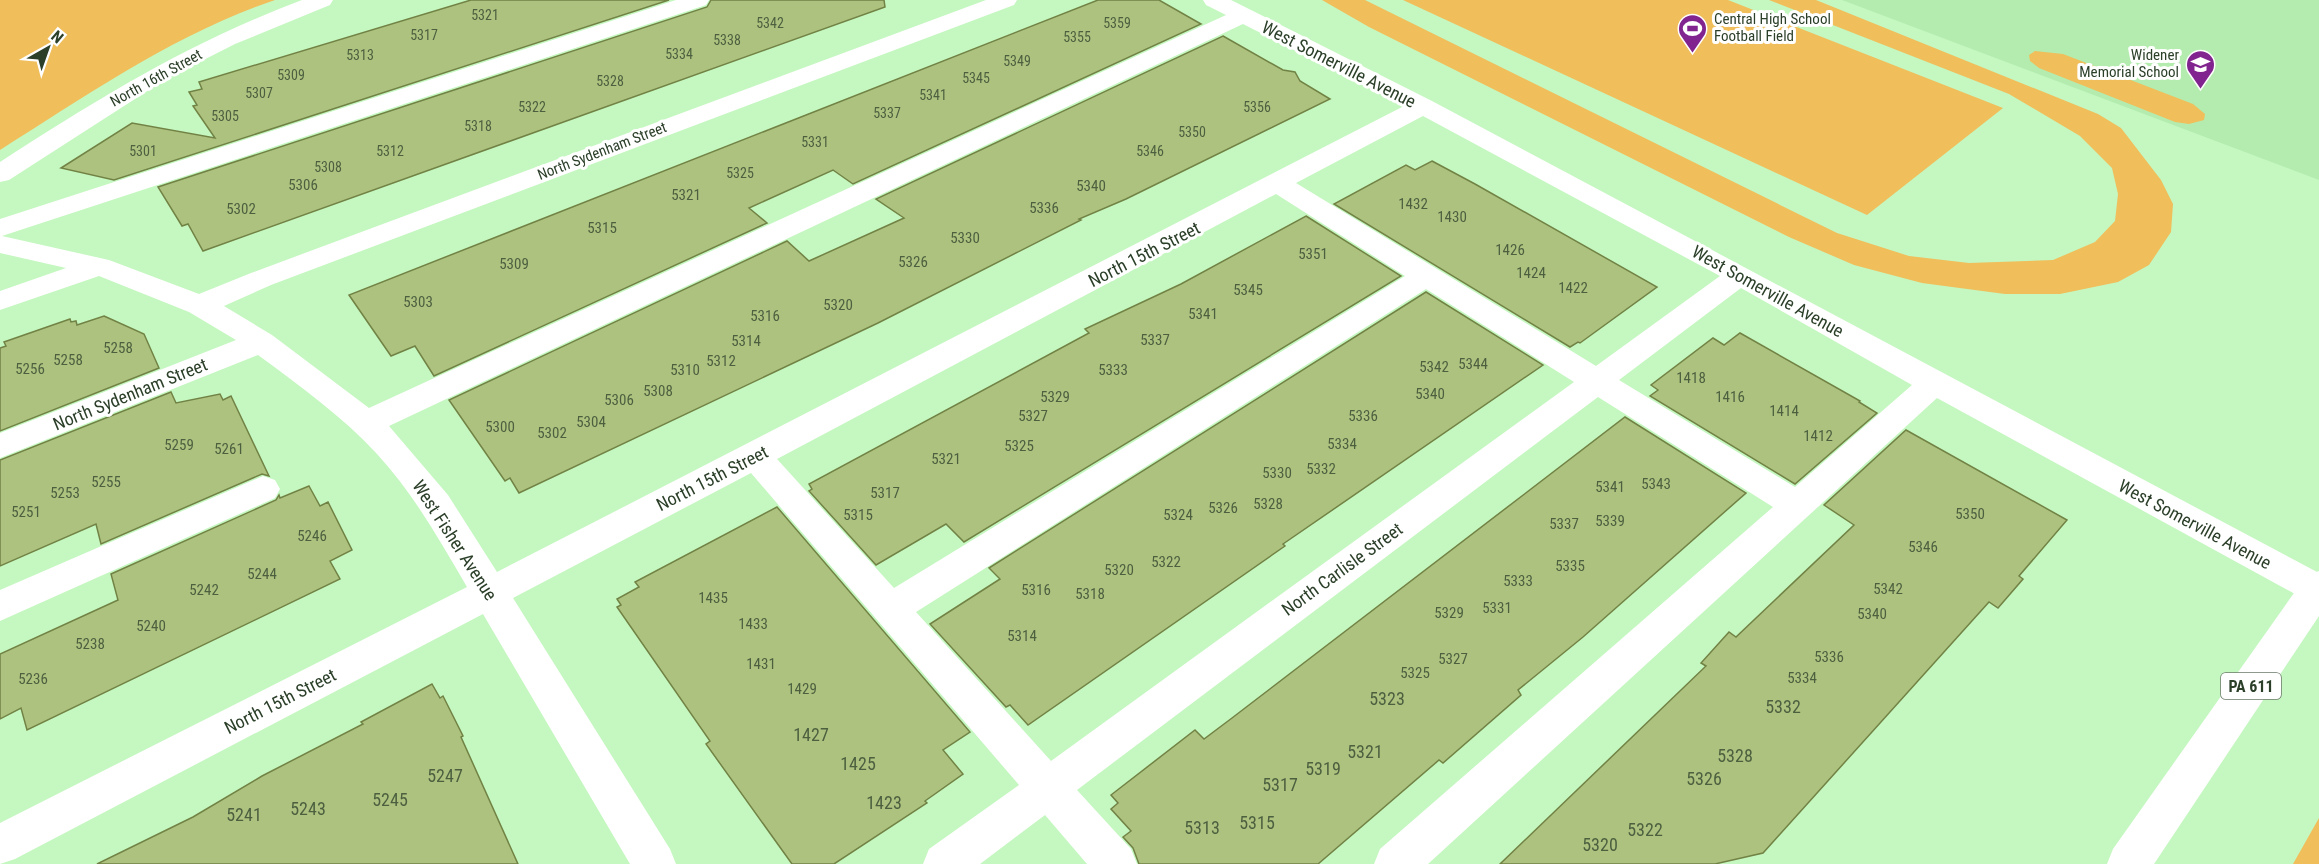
<svg xmlns="http://www.w3.org/2000/svg" width="2319" height="864" font-family="'Roboto Condensed',sans-serif">
	<rect width="100%" height="100%" fill="#c5f7c0"/>
	<!-- built -->
	<path fill="#b4ecaf" d="M1842 0H2319V180Z"/>
	<!-- green -->
	<g fill="#f0be5a">
		<path d="M0 0H275C175 34 89 94 0 150Z"/>
		<path d="M1322 0H1365L1837 233 1909 256 1969 263 2053 260 2095 242 2115 221 2118 194 2112 168 2080 136 2009 94 1769 0H1816L2098 114 2121 128 2161 180 2173 204 2171 232 2149 265 2118 282 2060 294H2005L1922 283 1854 265 1789 237 1369 27Z"/>
		<path d="M1403 0H1728L2003 108 1867 215Z"/>
		<path d="M2035 51 2063 54 2193 104 2205 114 2204 120 2189 124 2175 122 2039 68 2030 61 2029 55Z"/>
		<path d="M2319 818V864H2293Z"/>
	</g>
	<!-- building -->
	<g fill="#aec280" stroke="#718344" stroke-width="1.5">
		<path d="M471 0H669L114 180 61 168 132 123 215 138 193 106 197 105 189 92 202 89 199 82Z"/>
		<path d="M711 0H884L885 7 203 251 188 224 182 226 158 187 707 7Z"/>
		<path d="M1098 0H1159L1201 24 853 184 833 170 749 208 767 223 434 376 415 346 391 356 349 295Z"/>
		<path d="M1223 36 1283 70 1295 72 1300 81 1330 99 1126 199 1079 219 1081 220 878 323 519 493 510 478 505 481 449 400 787 241 809 261 904 218 876 199Z"/>
		<path d="M1432 161 1475 184 1657 287 1580 343 1578 342 1570 347 1334 204 1406 165 1415 170Z"/>
		<path d="M1306 216 1401 276 964 542 946 524 876 565 809 491 812 489 809 484 1089 333 1085 329 1181 284Z"/>
		<path d="M1426 292 1543 365 1283 544 1285 546 1028 725 1010 705 1006 707 930 624 1000 579 989 568Z"/>
		<path d="M104 316 144 334 159 368 0 431V348L6 346 4 342 70 319 71 322 76 321 77 325Z"/>
		<path d="M1740 333 1860 401 1859 402 1877 413 1795 484 1650 396 1658 390 1651 385 1713 338 1724 345Z"/>
		<path d="M171 392 176 403 220 394 223 400 231 396 269 476 262 474 101 544 96 524 0 566V460Z"/>
		<path d="M1625 417 1746 493 1583 637 1518 690 1521 695 1443 763 1439 760 1318 864H1139L1133 848 1123 837 1131 831 1111 809 1118 803 1111 795 1195 730 1204 739 1232 718Z"/>
		<path d="M1906 430 2067 520 2019 576 2023 579 1998 608 1989 602 1763 853 1715 864H1500L1706 666 1701 663 1729 632 1736 637 1854 525 1824 505Z"/>
		<path d="M309 486 320 506 328 502 352 550 330 561 340 579 27 730 21 708 0 719V654L118 600 111 574 276 500 279 495 280 498Z"/>
		<path d="M777 507 970 732 943 750 963 774 925 801 927 803 834 864H792L706 744 710 741 617 607 621 605 617 599 639 587 635 582Z"/>
		<path d="M432 684 440 698 443 696 463 736 461 737 518 864H97L193 817 262 776 363 724 361 722Z"/>
	</g>
	<g fill="none" stroke-linecap="round" stroke-linejoin="round">
		<!-- minor -->
		<g fill="#fff" fill-rule="evenodd">
			<path d="M302 0H333L330 5 235 44 166 79 9 180 0 182V162C101 97 188 43 302 0Z"/>
			<path d="M676 0H709L706 5 2 236 109 260 199 294 251 273 986 0H1017L1014 5 271 285 224 306 272 335 369 408 1226 15 1206 5 1203 0H1231L1432 101 2319 573V605L2306 600 1937 398 1428 864H1374L1380 849 1773 507 1598 397 1077 790 1131 849 1137 864H1087L1045 815 980 864H923L929 849 1019 785 751 473 513 598 670 849 676 864H630L483 614 15 859 0 864V823L467 587C440 541 414 494 377 454 342 416 300 386 258 355L0 458V433L236 340 189 312 99 276 0 310V291L66 268 0 253V219ZM1243 24 1404 106 497 572 448 495 389 426ZM1423 116 1720 276 1596 366 1296 183ZM1276 194 1405 276 894 588 777 459ZM1741 288 1912 385 1795 487 1619 380ZM1426 289 1574 382 1051 761 916 612Z"/>
			<path d="M263 476 275 480 280 489 275 498 0 621V590Z"/>
		</g>
		<!-- major -->
		<path fill="#fff" fill-rule="evenodd" d="M2319 571V616L2154 864H2107L2113 849 2306 576Z"/>
	</g>
	<!-- icons -->
	<defs>
		<symbol id="stadium-pin" viewBox="-11 -11 22 30"><path d="M0 17L-7.5 6A9.5 9.5 0 1 1 7.5 6Z" fill="#82248f" stroke="#fff"/><path d="M0-5a6.5 5 0 1 0 0 10a6.5 5 0 1 0 0-10ZM-3.5-1.8h7v3.6h-7Z" fill="#fff"/></symbol>
		<symbol id="school-pin" viewBox="-11 -11 22 30"><path d="M0 17L-7.5 6A9.5 9.5 0 1 1 7.5 6Z" fill="#82248f" stroke="#fff"/><path d="M0-5L7-2L0 1L-7-2ZM-4 1L0 2.5L4 1V4Q0 6-4 4Z" fill="#fff"/></symbol>
	</defs>
	<g fill-rule="evenodd">
		<use href="#stadium-pin" x="1676" y="12" width="33" height="45"/>
		<use href="#school-pin" x="2184" y="48" width="33" height="45"/>
	</g>
	<g text-anchor="middle" dominant-baseline="central" stroke-width="6" stroke-linejoin="round" paint-order="stroke">
		<!-- far-number labels -->
		<g font-size="14" fill="#4c603f">
			<text x="485" y="15">5321</text>
			<text x="770" y="23">5342</text>
			<text x="1117" y="23">5359</text>
			<text x="424" y="35">5317</text>
			<text x="1077" y="37">5355</text>
			<text x="727" y="40">5338</text>
			<text x="679" y="54">5334</text>
			<text x="360" y="55">5313</text>
			<text x="1017" y="61">5349</text>
			<text x="291" y="75">5309</text>
			<text x="976" y="78">5345</text>
			<text x="610" y="81">5328</text>
			<text x="259" y="93">5307</text>
			<text x="933" y="95">5341</text>
			<text x="532" y="107">5322</text>
			<text x="1257" y="107">5356</text>
			<text x="887" y="113">5337</text>
			<text x="225" y="116">5305</text>
			<text x="478" y="126">5318</text>
			<text x="1192" y="132">5350</text>
			<text x="815" y="142">5331</text>
			<text x="143" y="151">5301</text>
			<text x="390" y="151">5312</text>
			<text x="1150" y="151">5346</text>
			<text x="328" y="167">5308</text>
			<text x="740" y="173">5325</text>
		</g>
		<!-- far-poi labels -->
		<g font-size="15" fill="#2b3f29" stroke="#fff" text-anchor="start">
			<text x="1714" y="19">Central High School<tspan x="1714" dy="17">Football Field</tspan></text>
			<text x="2179" y="55" text-anchor="end">Widener<tspan x="2179" dy="17">Memorial School</tspan></text>
		</g>
		<!-- far-street labels -->
		<g font-size="15" fill="#2b3f29" stroke="#fff">
			<text transform="translate(156 78) rotate(-29)">North 16th Street</text>
			<text transform="translate(602 151) rotate(-21)">North Sydenham Street</text>
		</g>
		<!-- number labels -->
		<g font-size="15" fill="#4c603f">
			<text x="303" y="185">5306</text>
			<text x="1091" y="186">5340</text>
			<text x="686" y="195">5321</text>
			<text x="1413" y="204">1432</text>
			<text x="1044" y="208">5336</text>
			<text x="241" y="209">5302</text>
			<text x="1452" y="217">1430</text>
			<text x="602" y="228">5315</text>
			<text x="965" y="238">5330</text>
			<text x="1510" y="250">1426</text>
			<text x="1313" y="254">5351</text>
			<text x="913" y="262">5326</text>
			<text x="514" y="264">5309</text>
			<text x="1531" y="273">1424</text>
			<text x="1573" y="288">1422</text>
			<text x="1248" y="290">5345</text>
			<text x="418" y="302">5303</text>
			<text x="838" y="305">5320</text>
			<text x="1203" y="314">5341</text>
			<text x="765" y="316">5316</text>
			<text x="1155" y="340">5337</text>
			<text x="746" y="341">5314</text>
			<text x="118" y="348">5258</text>
			<text x="68" y="360">5258</text>
			<text x="721" y="361">5312</text>
			<text x="1473" y="364">5344</text>
			<text x="1434" y="367">5342</text>
			<text x="30" y="369">5256</text>
			<text x="685" y="370">5310</text>
			<text x="1113" y="370">5333</text>
			<text x="1691" y="378">1418</text>
			<text x="658" y="391">5308</text>
			<text x="1430" y="394">5340</text>
			<text x="1055" y="397">5329</text>
			<text x="1730" y="397">1416</text>
			<text x="619" y="400">5306</text>
			<text x="1784" y="411">1414</text>
			<text x="1033" y="416">5327</text>
			<text x="1363" y="416">5336</text>
			<text x="591" y="422">5304</text>
			<text x="500" y="427">5300</text>
			<text x="552" y="433">5302</text>
			<text x="1818" y="436">1412</text>
			<text x="1342" y="444">5334</text>
			<text x="179" y="445">5259</text>
			<text x="1019" y="446">5325</text>
			<text x="229" y="449">5261</text>
			<text x="946" y="459">5321</text>
			<text x="1321" y="469">5332</text>
			<text x="1277" y="473">5330</text>
			<text x="106" y="482">5255</text>
			<text x="1656" y="484">5343</text>
			<text x="1610" y="487">5341</text>
			<text x="65" y="493">5253</text>
			<text x="885" y="493">5317</text>
			<text x="1268" y="504">5328</text>
			<text x="1223" y="508">5326</text>
			<text x="26" y="512">5251</text>
			<text x="1970" y="514">5350</text>
			<text x="858" y="515">5315</text>
			<text x="1178" y="515">5324</text>
			<text x="1610" y="521">5339</text>
			<text x="1564" y="524">5337</text>
			<text x="312" y="536">5246</text>
			<text x="1923" y="547">5346</text>
			<text x="1166" y="562">5322</text>
			<text x="1570" y="566">5335</text>
			<text x="1119" y="570">5320</text>
			<text x="262" y="574">5244</text>
			<text x="1518" y="581">5333</text>
			<text x="1888" y="589">5342</text>
			<text x="204" y="590">5242</text>
			<text x="1036" y="590">5316</text>
			<text x="1090" y="594">5318</text>
			<text x="713" y="598">1435</text>
			<text x="1497" y="608">5331</text>
			<text x="1449" y="613">5329</text>
			<text x="1872" y="614">5340</text>
			<text x="753" y="624">1433</text>
			<text x="151" y="626">5240</text>
			<text x="1022" y="636">5314</text>
			<text x="90" y="644">5238</text>
			<text x="1829" y="657">5336</text>
			<text x="1453" y="659">5327</text>
			<text x="761" y="664">1431</text>
			<text x="1415" y="673">5325</text>
			<text x="1802" y="678">5334</text>
			<text x="33" y="679">5236</text>
			<text x="802" y="689">1429</text>
		</g>
		<!-- shield labels -->
		<rect fill="#fff" stroke="#6b7969" stroke-width="1.5" x="2221" y="673" width="60" height="26" rx="4.5"/>
		<g font-size="16" font-weight="bold" fill="#2b3f29">
			<text x="2251" y="686">PA 611</text>
		</g>
		<!-- street labels -->
		<g font-size="18" fill="#2b3f29" stroke="#fff">
			<text transform="translate(1339 64) rotate(27)">West Somerville Avenue</text>
			<text transform="translate(1144 254) rotate(-27)">North 15th Street</text>
			<text transform="translate(1768 291) rotate(29)">West Somerville Avenue</text>
			<text transform="translate(130 394) rotate(-22)">North Sydenham Street</text>
			<text transform="translate(712 478) rotate(-27)">North 15th Street</text>
			<text transform="translate(2195 524) rotate(28)">West Somerville Avenue</text>
			<text transform="translate(455 540) rotate(57)">West Fisher Avenue</text>
			<text transform="translate(1342 569) rotate(-36)">North Carlisle Street</text>
			<text transform="translate(280 701) rotate(-27)">North 15th Street</text>
		</g>
		<!-- near-number labels -->
		<g font-size="18" fill="#4c603f">
			<text x="1387" y="698">5323</text>
			<text x="1783" y="706">5332</text>
			<text x="811" y="734">1427</text>
			<text x="1365" y="751">5321</text>
			<text x="1735" y="755">5328</text>
			<text x="858" y="763">1425</text>
			<text x="1323" y="768">5319</text>
			<text x="445" y="775">5247</text>
			<text x="1704" y="778">5326</text>
			<text x="1280" y="784">5317</text>
			<text x="390" y="799">5245</text>
			<text x="884" y="802">1423</text>
			<text x="308" y="808">5243</text>
			<text x="244" y="814">5241</text>
			<text x="1257" y="822">5315</text>
			<text x="1202" y="827">5313</text>
			<text x="1645" y="829">5322</text>
			<text x="1600" y="844">5320</text>
		</g>
	</g>
	<!-- north arrow -->
	<g transform="translate(48 48) rotate(40)" stroke="#ffffff" stroke-width="4.5" paint-order="stroke">
	<path d="M0-4.5L10 22L0 15L-10 22Z" fill="#2b3f29"/>
	<text y="-9" font-size="16" font-weight="bold" text-anchor="middle" fill="#2b3f29">N</text>
	</g>
</svg>
